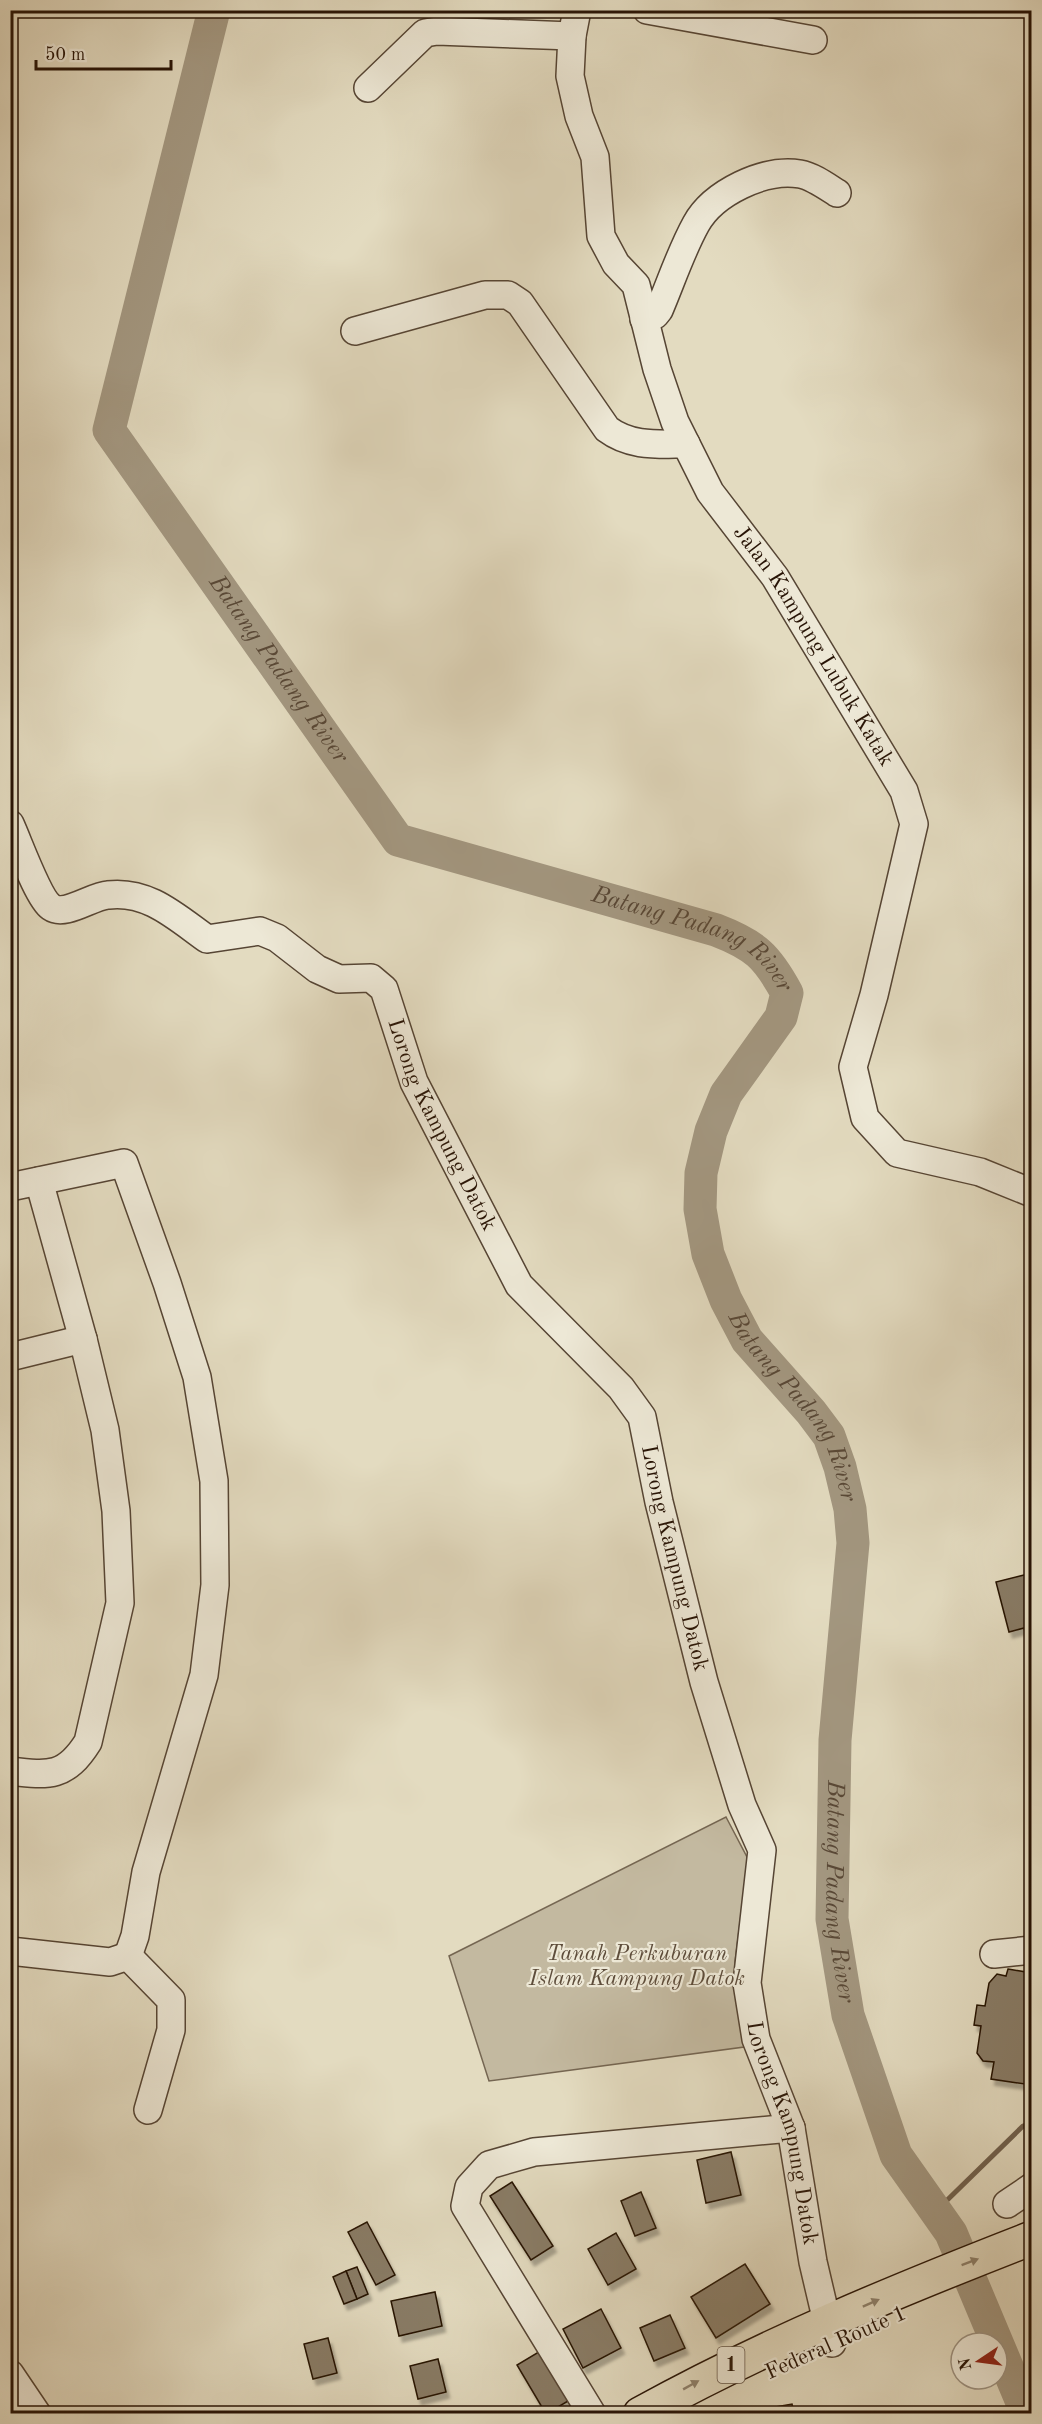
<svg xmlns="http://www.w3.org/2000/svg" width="1042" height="2424" font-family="'Old Standard TT',serif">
	<defs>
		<filter id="shadow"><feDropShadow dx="3.5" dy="6" stdDeviation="1.5" flood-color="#0004"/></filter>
	</defs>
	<rect width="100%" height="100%" fill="#e3dbc0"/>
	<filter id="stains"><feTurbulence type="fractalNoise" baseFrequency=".00333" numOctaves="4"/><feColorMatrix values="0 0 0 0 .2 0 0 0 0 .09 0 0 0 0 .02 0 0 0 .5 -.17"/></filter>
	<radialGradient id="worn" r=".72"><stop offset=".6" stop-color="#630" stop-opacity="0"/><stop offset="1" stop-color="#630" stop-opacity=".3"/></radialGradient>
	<!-- green -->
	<path fill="#c3b9a0" stroke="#756652" stroke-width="1.5" d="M726 1817 748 1859 735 1962 744 2047 489 2081 449 1956Z"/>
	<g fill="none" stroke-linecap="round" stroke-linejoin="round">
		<!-- stream -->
		<path stroke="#71624f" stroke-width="5" d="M936 2211 1023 2126 1032 2123"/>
		<!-- river -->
		<path stroke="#a39780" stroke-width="33" id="s1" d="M214 10 109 430 398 840 716 930C755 945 767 956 787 993L781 1017 726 1094 711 1131 701 1173 700 1209 708 1254 726 1300 747 1340 811 1412 829 1436 840 1467 850 1509 853 1543 835 1740 832 1919 848 2015 896 2155 951 2233 1027 2414"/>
	</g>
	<!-- building -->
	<g fill="#897b66" stroke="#271305" stroke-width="1.5" filter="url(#shadow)">
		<path d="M1032 1573V1630L1025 1632 1024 1628 1009 1632 996 1582Z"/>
		<path d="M1008 1969 1032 1973V2085L991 2079 994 2062 983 2061 977 2053 981 2026 974 2025 977 2005 985 2006 989 1983 997 1974 1006 1976Z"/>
		<path d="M731 2152 741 2195 706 2203 697 2160Z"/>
		<path d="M512 2182 553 2246 531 2260 490 2196Z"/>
		<path d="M641 2192 656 2228 635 2236 621 2201Z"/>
		<path d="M367 2222 395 2275 376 2285 348 2232Z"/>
		<path d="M616 2233 636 2269 608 2285 588 2249Z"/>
		<path d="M745 2264 770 2304 716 2338 691 2297Z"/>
		<path d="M357 2267 368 2294 357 2299 346 2271Z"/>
		<path d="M346 2271 357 2299 344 2304 333 2277Z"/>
		<path d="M435 2292 442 2326 399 2336 391 2301Z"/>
		<path d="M601 2309 621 2348 583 2368 563 2329Z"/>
		<path d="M670 2315 685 2348 654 2361 640 2328Z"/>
		<path d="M328 2338 337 2373 313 2379 304 2344Z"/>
		<path d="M547 2347 575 2397 546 2414 517 2365Z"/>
		<path d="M438 2359 446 2392 418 2399 410 2366Z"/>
		<path d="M792 2404 794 2414H746V2412Z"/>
	</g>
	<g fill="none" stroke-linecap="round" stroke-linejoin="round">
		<defs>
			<g id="minor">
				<path id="s2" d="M577 10 572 36 570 76 579 116 595 157 601 236 616 264 636 285 657 369 675 422 710 492 775 577 904 791 914 824 874 995 853 1067 865 1118 897 1153 980 1172 1032 1193"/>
				<path d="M647 10 813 40"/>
				<path d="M368 88 425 33 437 31 572 36"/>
				<path d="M644 319 655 315 659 310C671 282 681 251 696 224 713 193 764 168 800 174 812 176 826 186 837 193"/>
				<path d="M355 331 485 295H508L520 303 607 429C631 447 658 444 686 444"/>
				<path id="s3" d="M10 824C18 841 38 898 51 907 65 917 92 896 108 895 148 890 176 917 207 939L260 931 277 938 317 969 339 979 371 978 384 989 414 1082 519 1285 621 1388 642 1417 659 1502 704 1682 742 1805 762 1850 747 1983 756 2039 791 2128 813 2262 832 2343"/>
				<path d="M10 1187 124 1163 167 1283 197 1377 214 1481 215 1585 204 1675 146 1872 135 1936 128 1956"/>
				<path d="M10 1357 83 1339"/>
				<path d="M10 1771C50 1776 66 1777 88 1742L120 1603 116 1511 105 1430 83 1339 39 1181"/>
				<path d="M10 1951 110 1962 128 1956"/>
				<path d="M994 1954 1032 1950"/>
				<path d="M128 1956 171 2000V2030L148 2110"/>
				<path d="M1007 2204 1032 2187"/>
				<path d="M10 2374 37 2414"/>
				<path d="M592 2414 465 2206 469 2187 489 2165 534 2152 791 2128"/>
			</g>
			<path id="highway" d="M640 2414C765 2345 898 2290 1032 2238"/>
		</defs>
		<!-- minor casing -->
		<use href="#minor" stroke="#564534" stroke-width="30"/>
		<!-- highway casing -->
		<use href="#highway" stroke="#271305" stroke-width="36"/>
		<!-- minor -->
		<use href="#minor" stroke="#ede8d6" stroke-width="27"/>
		<!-- highway -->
		<use href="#highway" stroke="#e3dbc0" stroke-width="33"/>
	</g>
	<!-- one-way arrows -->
	<defs><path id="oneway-solid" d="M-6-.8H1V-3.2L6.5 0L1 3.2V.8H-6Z" transform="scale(1.5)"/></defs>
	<g fill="#8e816c">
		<use href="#oneway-solid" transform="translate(970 2262) rotate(-21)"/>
		<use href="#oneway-solid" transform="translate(871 2303) rotate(-24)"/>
		<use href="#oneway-solid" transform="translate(691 2385) rotate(-29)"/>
	</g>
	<g text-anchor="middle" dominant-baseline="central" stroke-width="4.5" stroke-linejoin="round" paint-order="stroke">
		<!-- shield labels -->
		<rect fill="#ede8d6" stroke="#625344" stroke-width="1.5" x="717.5" y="2347" width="27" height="36" rx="4.5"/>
		<g font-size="21" font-weight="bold" fill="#271305">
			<text x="731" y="2365">1</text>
		</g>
		<!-- street labels -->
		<g font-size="22" fill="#271305" stroke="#ede8d6">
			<text stroke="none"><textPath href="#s2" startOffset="698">Jalan Kampung Lubuk Katak</textPath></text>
			<text stroke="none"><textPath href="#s3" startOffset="608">Lorong Kampung Datok</textPath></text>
			<text stroke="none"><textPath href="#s3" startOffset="1112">Lorong Kampung Datok</textPath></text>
			<text stroke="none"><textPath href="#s3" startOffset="1706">Lorong Kampung Datok</textPath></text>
			<text transform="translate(836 2343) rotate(-24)">Federal Route 1</text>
		</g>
		<!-- park labels -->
		<g font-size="22" font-style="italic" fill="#5e4d3b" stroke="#ede8d6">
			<text x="637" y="1954">Tanah Perkuburan<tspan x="637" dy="25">Islam Kampung Datok</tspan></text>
		</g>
		<!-- water labels -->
		<g font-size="24" font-style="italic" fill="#594836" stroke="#ede8d6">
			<text stroke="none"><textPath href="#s1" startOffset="726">Batang Padang River</textPath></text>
			<text stroke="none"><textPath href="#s1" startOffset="1248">Batang Padang River</textPath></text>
			<text stroke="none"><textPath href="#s1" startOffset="1824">Batang Padang River</textPath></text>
			<text stroke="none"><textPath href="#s1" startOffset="2328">Batang Padang River</textPath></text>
		</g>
	</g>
	<!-- margin -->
	<rect width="1042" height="2424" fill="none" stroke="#e3dbc0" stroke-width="36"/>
	<rect x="12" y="12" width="1018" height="2400" fill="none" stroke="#271305" stroke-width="3"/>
	<rect x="18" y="18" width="1006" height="2388" fill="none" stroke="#271305" stroke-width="1.5"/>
	<!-- north arrow -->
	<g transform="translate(979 2361) rotate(257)"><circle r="28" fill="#ede8d6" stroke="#9e9382" stroke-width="1.5"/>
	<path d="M0-4.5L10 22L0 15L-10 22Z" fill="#8f2418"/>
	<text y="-9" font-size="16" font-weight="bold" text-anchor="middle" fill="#271305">N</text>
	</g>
	<!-- scale -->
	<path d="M36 60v9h135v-9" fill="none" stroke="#271305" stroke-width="3"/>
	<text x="45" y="60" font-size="18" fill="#271305" stroke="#ede8d6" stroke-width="4.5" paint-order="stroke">50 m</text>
	<rect width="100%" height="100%" filter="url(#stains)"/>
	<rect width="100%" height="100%" fill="url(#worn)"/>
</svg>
